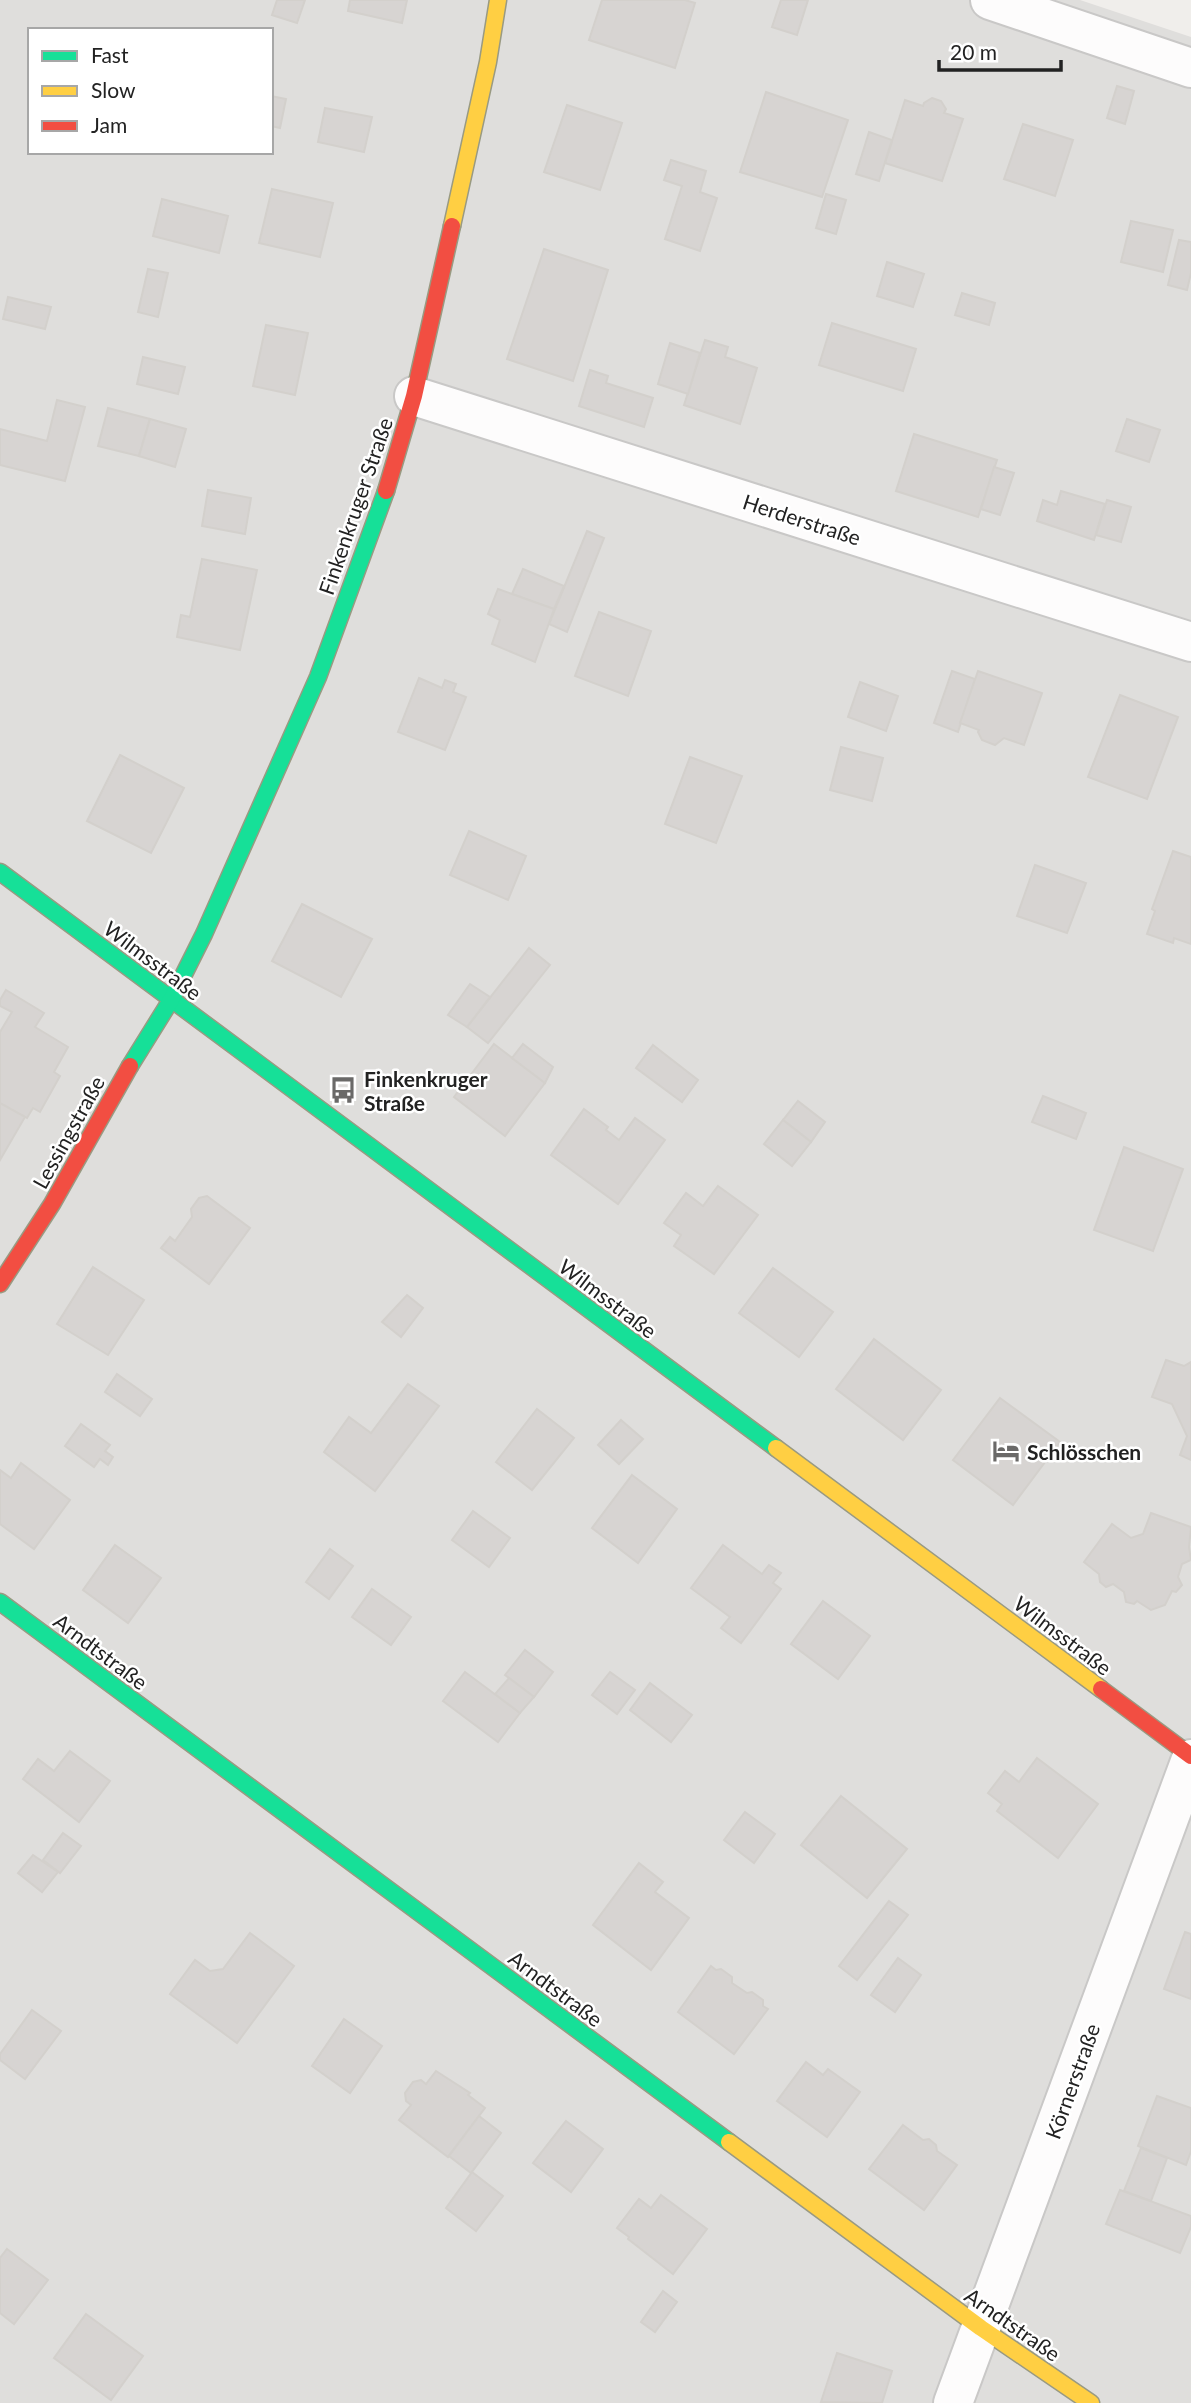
<svg xmlns="http://www.w3.org/2000/svg" width="1191" height="2403" font-family="Lato,sans-serif">
	<rect width="100%" height="100%" fill="#f0eeeb"/>
	<!-- residential -->
	<path fill="#dfdedc" fill-rule="evenodd" d="M0 0H1080L1191 37V2403H0ZM30 30H271V152H30Z"/>
	<!-- building -->
	<g fill="#d7d4d2" stroke="#d3d0cc" stroke-width="2">
		<path d="M277 0H305L297 23 272 15Z"/>
		<path d="M350 0H407L402 23 348 11Z"/>
		<path d="M602 0H685L695 3 675 68 589 40Z"/>
		<path d="M781 0H808L797 35 772 27Z"/>
		<path d="M1117 86 1134 91 1125 124 1107 118Z"/>
		<path d="M766 92 848 120 822 197 740 172Z"/>
		<path d="M271 96 286 99 280 128 271 126Z"/>
		<path d="M932 98 941 101 946 109 944 113 963 119 942 181 885 163 905 100 923 106 924 103Z"/>
		<path d="M567 105 622 123 600 190 544 172Z"/>
		<path d="M325 108 372 117 364 152 318 142Z"/>
		<path d="M1023 124 1073 140 1055 196 1004 179Z"/>
		<path d="M869 132 892 140 879 181 856 174Z"/>
		<path d="M671 160 706 171 700 192 717 198 700 251 665 239 682 186 664 180Z"/>
		<path d="M272 189 333 203 320 257 259 243Z"/>
		<path d="M826 194 846 200 836 234 816 228Z"/>
		<path d="M162 199 228 216 219 253 153 236Z"/>
		<path d="M1131 221 1173 230 1163 272 1121 262Z"/>
		<path d="M1179 240 1191 242V273L1187 290 1168 285Z"/>
		<path d="M544 249 608 270 573 381 507 359Z"/>
		<path d="M887 262 924 274 913 307 877 296Z"/>
		<path d="M148 269 168 273 158 317 138 312Z"/>
		<path d="M962 293 995 303 989 325 955 315Z"/>
		<path d="M8 297 51 307 45 329 3 319Z"/>
		<path d="M832 323 916 349 903 391 819 365Z"/>
		<path d="M266 325 308 333 295 395 253 386Z"/>
		<path d="M705 340 728 347 725 357 757 368 740 424 684 405Z"/>
		<path d="M670 343 700 353 688 394 658 384Z"/>
		<path d="M143 357 185 367 178 394 137 384Z"/>
		<path d="M590 370 608 376 606 383 653 398 644 427 579 406Z"/>
		<path d="M57 400 85 407 65 481 0 465V429L47 441Z"/>
		<path d="M108 408 150 419 139 456 98 446Z"/>
		<path d="M150 419 186 429 175 467 139 456Z"/>
		<path d="M1127 419 1160 430 1149 462 1116 451Z"/>
		<path d="M914 434 997 460 978 517 896 491Z"/>
		<path d="M994 467 1014 473 1000 515 981 509Z"/>
		<path d="M208 490 251 498 245 534 202 526Z"/>
		<path d="M1061 491 1105 504 1094 540 1037 521 1043 500 1057 505Z"/>
		<path d="M1107 500 1131 507 1121 542 1096 535Z"/>
		<path d="M587 531 604 538 567 632 549 624Z"/>
		<path d="M202 559 257 570 240 650 177 637 181 615 190 617Z"/>
		<path d="M523 569 564 586 554 609 512 594Z"/>
		<path d="M498 589 554 609 535 662 492 644 500 620 488 614Z"/>
		<path d="M599 612 651 631 628 696 575 676Z"/>
		<path d="M952 671 975 679 958 732 934 723Z"/>
		<path d="M978 671 1042 693 1024 745 1004 738 995 745 982 740 978 732 979 730 960 723Z"/>
		<path d="M419 678 442 688 445 680 456 684 453 692 466 697 445 750 398 732Z"/>
		<path d="M860 682 898 696 886 731 848 717Z"/>
		<path d="M1120 695 1178 717 1147 799 1088 777Z"/>
		<path d="M841 747 883 758 872 801 830 790Z"/>
		<path d="M120 755 184 788 151 853 87 821Z"/>
		<path d="M690 757 742 776 716 843 665 824Z"/>
		<path d="M469 831 526 856 508 900 450 875Z"/>
		<path d="M1173 851 1191 857V944L1174 938 1173 943 1147 934 1155 911 1152 909Z"/>
		<path d="M1035 865 1086 883 1067 933 1017 916Z"/>
		<path d="M302 904 372 939 341 997 272 961Z"/>
		<path d="M529 948 550 965 488 1043 467 1027Z"/>
		<path d="M470 984 490 997 467 1027 448 1015Z"/>
		<path d="M6 990 44 1013 35 1027 68 1047 54 1072 60 1076 40 1112 33 1108 27 1118 0 1103V1032L12 1012 0 1006V1000Z"/>
		<path d="M494 1044 545 1083 505 1136 454 1097Z"/>
		<path d="M523 1044 553 1067 545 1083 512 1058Z"/>
		<path d="M653 1045 698 1080 682 1102 636 1068Z"/>
		<path d="M1043 1096 1086 1113 1076 1139 1032 1122Z"/>
		<path d="M798 1101 825 1122 811 1142 783 1120Z"/>
		<path d="M0 1103 25 1117 0 1160Z"/>
		<path d="M584 1109 608 1127 606 1130 619 1140 635 1118 665 1140 618 1204 551 1155Z"/>
		<path d="M783 1120 811 1142 792 1166 764 1144Z"/>
		<path d="M1124 1147 1183 1169 1153 1251 1094 1230Z"/>
		<path d="M718 1186 758 1215 714 1274 674 1246 681 1235 664 1223 686 1193 703 1206Z"/>
		<path d="M207 1196 250 1228 209 1284 161 1248 170 1237 175 1241 192 1217 191 1209 199 1198Z"/>
		<path d="M93 1267 144 1300 108 1355 57 1324Z"/>
		<path d="M773 1268 833 1312 799 1357 739 1313Z"/>
		<path d="M407 1295 423 1308 401 1337 382 1322Z"/>
		<path d="M874 1339 941 1390 903 1440 836 1389Z"/>
		<path d="M1166 1360 1184 1366 1191 1362V1460L1180 1455 1187 1436 1172 1404 1152 1397Z"/>
		<path d="M117 1374 152 1399 140 1416 105 1392Z"/>
		<path d="M408 1384 439 1406 375 1491 324 1452 349 1417 371 1433Z"/>
		<path d="M1000 1398 1060 1442 1013 1505 953 1460Z"/>
		<path d="M537 1409 574 1438 532 1490 496 1462Z"/>
		<path d="M621 1420 643 1439 619 1464 598 1445Z"/>
		<path d="M81 1424 110 1445 105 1451 113 1457 108 1465 100 1459 94 1467 65 1446Z"/>
		<path d="M21 1463 70 1500 34 1549 0 1524V1470L11 1478Z"/>
		<path d="M632 1475 677 1509 638 1563 592 1528Z"/>
		<path d="M473 1511 510 1538 489 1567 452 1540Z"/>
		<path d="M1151 1513 1191 1527 1189 1547 1191 1560 1182 1564 1178 1577 1182 1585 1176 1592 1172 1591 1165 1605 1151 1610 1137 1601 1134 1604 1126 1602 1124 1592 1113 1584 1106 1587 1100 1582 1099 1574 1084 1562 1112 1524 1131 1538 1143 1534Z"/>
		<path d="M115 1545 161 1578 128 1623 83 1590Z"/>
		<path d="M723 1545 762 1574 769 1565 781 1573 773 1583 781 1589 741 1643 721 1628 730 1617 691 1588Z"/>
		<path d="M330 1549 353 1566 329 1599 306 1582Z"/>
		<path d="M372 1589 411 1617 391 1645 352 1617Z"/>
		<path d="M823 1601 870 1636 838 1679 791 1644Z"/>
		<path d="M525 1650 553 1672 534 1697 505 1675Z"/>
		<path d="M465 1672 520 1713 498 1742 443 1701Z"/>
		<path d="M610 1672 635 1690 617 1714 592 1695Z"/>
		<path d="M509 1678 534 1697 520 1713 495 1694Z"/>
		<path d="M650 1683 692 1715 671 1742 630 1710Z"/>
		<path d="M70 1751 110 1781 79 1822 23 1779 38 1759 54 1771Z"/>
		<path d="M1037 1758 1098 1804 1058 1858 997 1811 1002 1804 988 1793 1005 1771 1019 1782Z"/>
		<path d="M841 1796 907 1849 867 1898 801 1845Z"/>
		<path d="M745 1812 775 1834 754 1863 724 1840Z"/>
		<path d="M63 1833 81 1846 60 1873 43 1860Z"/>
		<path d="M33 1855 58 1872 42 1892 18 1873Z"/>
		<path d="M639 1863 663 1882 655 1892 689 1918 651 1970 593 1925Z"/>
		<path d="M889 1901 908 1915 857 1980 839 1966Z"/>
		<path d="M1185 1932 1191 1934V1999L1164 1989Z"/>
		<path d="M250 1933 294 1966 237 2043 170 1994 195 1960 210 1971 223 1969Z"/>
		<path d="M898 1958 921 1975 895 2012 871 1995Z"/>
		<path d="M711 1966 716 1970 721 1969 732 1977V1983L747 1993 752 1992 763 2000V2006L768 2009 734 2054 678 2012Z"/>
		<path d="M32 2010 61 2031 25 2079 0 2060V2054Z"/>
		<path d="M344 2019 382 2046 350 2093 312 2066Z"/>
		<path d="M806 2062 823 2075 828 2069 860 2092 827 2137 777 2101Z"/>
		<path d="M436 2071 470 2093 468 2095 485 2108 448 2157 399 2120 411 2105 406 2101 405 2093 413 2082 421 2080 426 2084Z"/>
		<path d="M1157 2096 1191 2108V2151L1186 2165 1138 2146Z"/>
		<path d="M479 2116 501 2133 471 2173 449 2156Z"/>
		<path d="M566 2121 603 2149 571 2192 533 2163Z"/>
		<path d="M903 2125 923 2140 929 2139 936 2145 937 2151 957 2165 924 2210 869 2169Z"/>
		<path d="M1141 2148 1167 2158 1151 2201 1124 2191Z"/>
		<path d="M472 2172 503 2196 476 2231 446 2208Z"/>
		<path d="M1120 2190 1191 2216V2227L1180 2253 1106 2224Z"/>
		<path d="M661 2195 707 2229 673 2274 628 2239 629 2237 617 2228 639 2199 651 2208Z"/>
		<path d="M7 2249 48 2280 14 2324 0 2313V2258Z"/>
		<path d="M663 2291 677 2302 655 2332 641 2322Z"/>
		<path d="M86 2314 143 2356 111 2400 54 2358Z"/>
		<path d="M837 2353 892 2371 882 2403 821 2402Z"/>
	</g>
	<g fill="none" stroke-linecap="round" stroke-linejoin="round">
		<defs>
			<g id="street">
				<path d="M990 0 1191 68"/>
				<path d="M414 396 1191 642"/>
				<path d="M953 2403 1191 1759"/>
			</g>
			<g id="fast">
				<path d="M0 872 776 1448"/>
				<path d="M130 1066 171 1000 204 934 318 677 386 491"/>
				<path d="M0 1602 729 2142"/>
			</g>
			<g id="slow">
				<path d="M452 226 488 62 498 0"/>
				<path d="M776 1448 1101 1689"/>
				<path d="M729 2142 981 2328 1091 2403"/>
			</g>
			<g id="jam">
				<path d="M386 491 414 396 452 226"/>
				<path d="M0 1284 52 1204 130 1066"/>
				<path d="M1101 1689 1191 1756"/>
			</g>
		</defs>
		<!-- street casing -->
		<use href="#street" stroke="#c9c8c7" stroke-width="42"/>
		<!-- fast casing -->
		<use href="#fast" stroke="#999a82" stroke-width="19"/>
		<!-- slow casing -->
		<use href="#slow" stroke="#999a82" stroke-width="19"/>
		<!-- jam casing -->
		<use href="#jam" stroke="#999a82" stroke-width="19"/>
		<!-- street -->
		<use href="#street" stroke="#fdfcfc" stroke-width="38"/>
		<!-- fast -->
		<use href="#fast" stroke="#16e098" stroke-width="16"/>
		<!-- slow -->
		<use href="#slow" stroke="#ffcf43" stroke-width="16"/>
		<!-- jam -->
		<use href="#jam" stroke="#f24e42" stroke-width="16"/>
	</g>
	<!-- icons -->
	<defs>
		<symbol id="bus-bare" viewBox="-9 -9 18 18"><path d="M-5-6H5V4H4V6H2V4H-2V6H-4V4H-5ZM-3.5-4V0h7V-4ZM-3.5 1.2v1.5H-2V1.2ZM2 1.2v1.5H3.5V1.2Z" fill="#6a6968" stroke="#fff" stroke-width="2.5" paint-order="stroke"/></symbol>
		<symbol id="hotel-bare" viewBox="-9 -9 18 18"><path d="M-6-4.5h1.5V1H6V5H4.5V3h-9V5H-6ZM-4 0a1.8 1.8 0 1 1 3.6 0ZM.5 0V-2.5h3Q6-2.5 6 0Z" fill="#6a6968" stroke="#fff" stroke-width="2.5" paint-order="stroke"/></symbol>
	</defs>
	<g fill-rule="evenodd">
		<use href="#bus-bare" x="324" y="1071" width="38" height="38"/>
		<use href="#hotel-bare" x="987" y="1432" width="38" height="38"/>
	</g>
	<g text-anchor="middle" dominant-baseline="central" stroke-width="5" stroke-linejoin="round" paint-order="stroke">
		<!-- street labels -->
		<g font-size="21" fill="#222" stroke="#fff">
			<text transform="translate(355 506) rotate(-71)">Finkenkruger Straße</text>
			<text transform="translate(802 519) rotate(18)">Herderstraße</text>
			<text transform="translate(153 960) rotate(37)">Wilmsstraße</text>
			<text transform="translate(68 1132) rotate(-61)">Lessingstraße</text>
			<text transform="translate(608 1298) rotate(37)">Wilmsstraße</text>
			<text transform="translate(1063 1635) rotate(37)">Wilmsstraße</text>
			<text transform="translate(101 1651) rotate(37)">Arndtstraße</text>
			<text transform="translate(556 1988) rotate(37)">Arndtstraße</text>
			<text transform="translate(1072 2081) rotate(-70)">Körnerstraße</text>
			<text transform="translate(1013 2324) rotate(35)">Arndtstraße</text>
		</g>
		<!-- poi labels -->
		<g font-size="21" font-weight="bold" fill="#222" stroke="#fff" text-anchor="start">
			<text x="364" y="1078">Finkenkruger<tspan x="364" dy="24">Straße</tspan></text>
			<text x="1027" y="1451">Schlösschen</text>
		</g>
	</g>
	<!-- legend -->
	<rect x="28" y="28" width="245" height="126" fill="#ffffff" stroke="#a7a7a7" stroke-width="2"/>
	<rect x="42" y="51" width="35" height="10" fill="#16e098" stroke="#a7a7a7" stroke-width="2"/>
	<text x="91" y="63" font-size="21" fill="#222222">Fast</text>
	<rect x="42" y="86" width="35" height="10" fill="#ffcf43" stroke="#a7a7a7" stroke-width="2"/>
	<text x="91" y="98" font-size="21" fill="#222222">Slow</text>
	<rect x="42" y="121" width="35" height="10" fill="#f24e42" stroke="#a7a7a7" stroke-width="2"/>
	<text x="91" y="133" font-size="21" fill="#222222">Jam</text>
	<!-- scale -->
	<path d="M939 60v10h122v-10" fill="none" stroke="#222222" stroke-width="3.5"/>
	<text x="950" y="60" font-size="21" fill="#222222" stroke="#ffffff" stroke-width="5" paint-order="stroke">20 m</text>
</svg>
